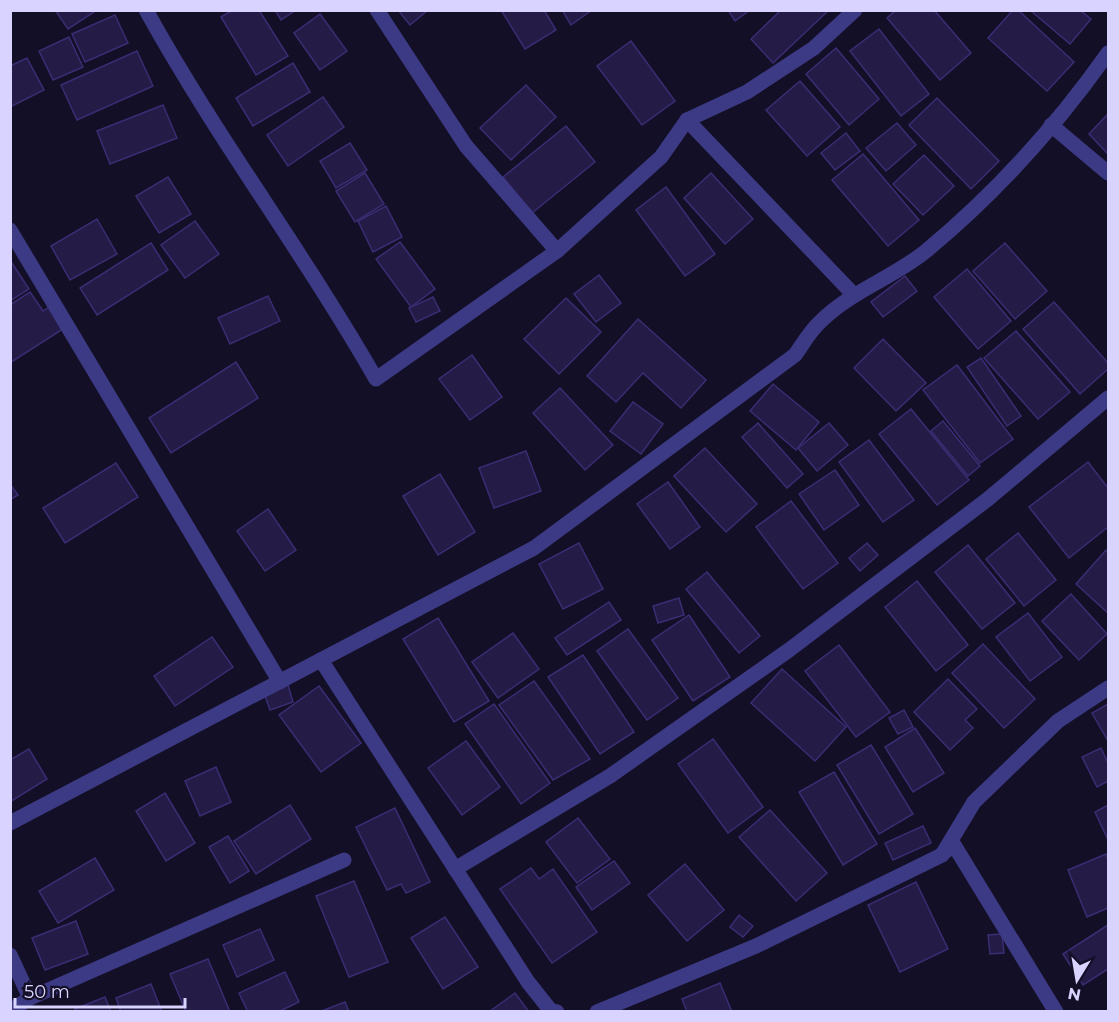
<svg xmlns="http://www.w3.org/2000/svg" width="1119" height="1022" font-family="Montserrat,sans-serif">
	<rect width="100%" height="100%" fill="#130f26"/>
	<!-- building -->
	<g fill="#241b47" stroke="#3b2d73" stroke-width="1.5">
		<path d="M55 10H97L68 29Z"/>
		<path d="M233 10H259L288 56 256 75 221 17Z"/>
		<path d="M275 10H296L281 20Z"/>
		<path d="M398 10H428L410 25Z"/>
		<path d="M501 10H544L556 30 525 49Z"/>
		<path d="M562 10H592L571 25Z"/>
		<path d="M728 10H750L735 21Z"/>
		<path d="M781 10H829L773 63 751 39Z"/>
		<path d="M896 10H934L971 53 940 80 887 18Z"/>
		<path d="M1013 10H1018L1074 62 1047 91 988 38Z"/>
		<path d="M1030 10H1080L1091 19 1070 44Z"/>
		<path d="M320 14 347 51 320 70 294 33Z"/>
		<path d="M115 15 128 43 85 62 72 34Z"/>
		<path d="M879 29 929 94 901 116 850 51Z"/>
		<path d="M69 37 83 67 53 80 39 51Z"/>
		<path d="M631 41 675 101 642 125 597 66Z"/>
		<path d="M836 48 879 99 849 125 806 74Z"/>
		<path d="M137 51 153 86 77 120 61 85Z"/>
		<path d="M27 58 44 90 10 107V66Z"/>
		<path d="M293 63 310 92 253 126 236 98Z"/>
		<path d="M800 81 840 127 807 156 766 110Z"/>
		<path d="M526 85 556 117 511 160 480 128Z"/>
		<path d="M323 97 344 127 288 166 267 135Z"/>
		<path d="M937 98 999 161 971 189 909 125Z"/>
		<path d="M163 105 177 138 110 164 97 131Z"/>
		<path d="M1108 114V154L1089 134Z"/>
		<path d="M897 123 916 145 886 171 866 148Z"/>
		<path d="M566 126 595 162 532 213 503 177Z"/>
		<path d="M846 133 860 151 835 170 821 153Z"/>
		<path d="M350 143 367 170 336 188 320 161Z"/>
		<path d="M863 154 919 220 888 246 832 180Z"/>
		<path d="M924 155 954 186 923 215 893 184Z"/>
		<path d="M365 173 384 204 355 222 336 191Z"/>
		<path d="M711 173 753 219 725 244 684 198Z"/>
		<path d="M168 177 191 214 159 233 136 196Z"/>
		<path d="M666 187 715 254 685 276 636 210Z"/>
		<path d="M386 206 402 237 373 252 358 221Z"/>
		<path d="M97 219 117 254 70 280 51 246Z"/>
		<path d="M195 221 219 254 185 278 161 245Z"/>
		<path d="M400 242 435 289 411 307 376 259Z"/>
		<path d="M151 243 168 270 97 315 80 288Z"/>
		<path d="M1005 243 1047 291 1015 319 973 271Z"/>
		<path d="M12 263 29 289 10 301V264Z"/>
		<path d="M967 269 1011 321 978 349 934 297Z"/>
		<path d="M599 275 621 303 596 322 574 294Z"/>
		<path d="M905 276 917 291 883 317 871 302Z"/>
		<path d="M30 292 43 311 52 305 66 327 10 363V305Z"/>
		<path d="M268 296 280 321 230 344 218 318Z"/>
		<path d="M433 297 440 311 416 322 409 308Z"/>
		<path d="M566 298 601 332 559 374 524 339Z"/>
		<path d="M1054 302 1108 363V369L1080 394 1023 329Z"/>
		<path d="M638 319 706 380 681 408 643 373 616 402 587 376Z"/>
		<path d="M1016 331 1070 392 1038 419 984 358Z"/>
		<path d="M883 339 926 383 896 411 854 368Z"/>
		<path d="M472 355 502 397 470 420 439 379Z"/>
		<path d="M981 358 1021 416 1007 426 967 367Z"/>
		<path d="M236 362 258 398 171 453 149 418Z"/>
		<path d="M957 365 1013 439 980 463 923 390Z"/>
		<path d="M773 384 819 422 796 450 750 411Z"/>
		<path d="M560 388 613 445 585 470 533 413Z"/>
		<path d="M633 402 663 424 641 454 610 431Z"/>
		<path d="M911 409 969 480 937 505 879 434Z"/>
		<path d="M943 421 980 466 968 476 931 431Z"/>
		<path d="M758 423 803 474 787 488 742 437Z"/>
		<path d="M829 423 848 445 817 471 798 448Z"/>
		<path d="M869 440 914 500 883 522 839 462Z"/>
		<path d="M705 448 757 504 726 532 674 476Z"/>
		<path d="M526 451 541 491 494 508 479 468Z"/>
		<path d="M1088 462 1108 488V527L1069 558 1029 507Z"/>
		<path d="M116 463 138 497 65 543 43 508Z"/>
		<path d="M835 470 859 505 824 530 799 494Z"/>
		<path d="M440 474 475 532 438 555 403 496Z"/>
		<path d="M668 482 700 527 670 549 637 504Z"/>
		<path d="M10 484 18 495 10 500Z"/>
		<path d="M791 501 838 563 803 589 756 527Z"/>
		<path d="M268 509 296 550 265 571 237 531Z"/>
		<path d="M1018 533 1056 580 1024 606 986 559Z"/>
		<path d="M579 543 603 589 563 609 539 564Z"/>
		<path d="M867 543 878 555 860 571 849 558Z"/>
		<path d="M968 545 1015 603 982 629 935 572Z"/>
		<path d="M1106 550 1108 552V613L1076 584Z"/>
		<path d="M707 572 760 636 739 653 686 589Z"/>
		<path d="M917 581 968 645 936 671 885 607Z"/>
		<path d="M1071 594 1107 634 1079 660 1042 621Z"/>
		<path d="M679 598 684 615 658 623 653 606Z"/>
		<path d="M609 602 621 620 567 655 555 638Z"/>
		<path d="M1028 613 1062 657 1030 681 996 637Z"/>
		<path d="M689 615 730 677 693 701 652 640Z"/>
		<path d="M438 618 489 701 454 722 403 639Z"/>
		<path d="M628 629 678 698 647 720 597 651Z"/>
		<path d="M513 633 539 669 498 698 472 662Z"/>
		<path d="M212 637 233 667 175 706 154 676Z"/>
		<path d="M983 644 1035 699 1004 728 952 673Z"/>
		<path d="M839 645 890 712 856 737 805 671Z"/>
		<path d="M583 655 634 732 600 754 548 677Z"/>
		<path d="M782 669 846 727 815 761 751 703Z"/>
		<path d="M948 679 977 709 965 720 973 728 950 750 914 712Z"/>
		<path d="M534 681 590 759 553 780 499 705Z"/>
		<path d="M288 685 293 702 270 710 264 693Z"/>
		<path d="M319 686 361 743 321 772 279 715Z"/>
		<path d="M494 704 550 783 521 804 465 724Z"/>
		<path d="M1108 704V741L1092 713Z"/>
		<path d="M904 710 913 727 898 734 889 718Z"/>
		<path d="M915 728 944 773 913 792 885 747Z"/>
		<path d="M713 739 763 807 728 833 678 764Z"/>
		<path d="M466 741 500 787 462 815 428 768Z"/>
		<path d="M871 745 913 814 879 834 837 765Z"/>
		<path d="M1101 748 1108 763V781L1097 787 1082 757Z"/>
		<path d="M29 749 47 779 10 802V760Z"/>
		<path d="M216 767 231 802 200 816 185 781Z"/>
		<path d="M834 772 877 844 843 865 799 792Z"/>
		<path d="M165 793 195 843 166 861 136 811Z"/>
		<path d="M290 805 311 839 256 874 234 841Z"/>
		<path d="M1108 805V840L1095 812Z"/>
		<path d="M395 808 430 882 406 893 401 884 387 890 356 827Z"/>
		<path d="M770 810 827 873 796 901 739 837Z"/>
		<path d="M578 818 610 859 577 883 546 842Z"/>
		<path d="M923 826 931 843 893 860 885 843Z"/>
		<path d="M228 836 249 871 230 883 209 847Z"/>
		<path d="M1106 854 1108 860V908L1087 917 1068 870Z"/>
		<path d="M95 858 114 890 58 923 39 891Z"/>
		<path d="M614 861 630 883 592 910 576 887Z"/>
		<path d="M685 864 724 910 687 941 648 895Z"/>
		<path d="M531 868 539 879 553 869 597 932 552 963 500 889Z"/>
		<path d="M354 881 388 962 349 977 316 896Z"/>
		<path d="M916 882 948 949 900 972 868 905Z"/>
		<path d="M739 915 753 926 743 937 730 927Z"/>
		<path d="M445 917 478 967 443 989 411 938Z"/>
		<path d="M76 921 88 954 45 970 32 938Z"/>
		<path d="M1108 925V969L1083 985 1063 954Z"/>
		<path d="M260 929 274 960 237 977 223 945Z"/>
		<path d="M1002 934 1004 953 990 954 988 935Z"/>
		<path d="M208 959 230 1012H186L170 974Z"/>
		<path d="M285 972 299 1002 278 1012H248L239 993Z"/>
		<path d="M720 983 732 1012H687L682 999Z"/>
		<path d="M151 984 162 1012H121L116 998Z"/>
		<path d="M515 993 529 1012H489Z"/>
		<path d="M105 997 111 1012H76L75 1009Z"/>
		<path d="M345 1002 349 1012H319Z"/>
	</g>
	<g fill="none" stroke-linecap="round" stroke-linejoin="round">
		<!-- minor -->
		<g stroke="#3d3a85" stroke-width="15">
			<path d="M146 10C216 137 304 253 376 379L557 251 661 157 687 120"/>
			<path d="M377 10 466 146 557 251"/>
			<path d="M1051 125 1108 173"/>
			<path d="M10 230 280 682"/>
			<path d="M854 295 687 120 747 92 814 48 855 10"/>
			<path d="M321 660 528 982 551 1011 557 1012"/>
			<path d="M10 823 534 548 795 355C803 344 810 331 820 322 851 291 893 278 926 251 995 194 1057 125 1108 53"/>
			<path d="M942 854 954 845 1056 1012"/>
			<path d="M455 869 610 776 789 650 988 499 1108 398"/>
			<path d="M10 955 30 998 10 1011"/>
			<path d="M30 998 344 860"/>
			<path d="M597 1012 756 946 942 855 974 802 1058 721 1108 688"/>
		</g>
	</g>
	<!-- border -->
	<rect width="1119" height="1022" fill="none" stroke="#d9d4ff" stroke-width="24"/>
	<!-- north arrow -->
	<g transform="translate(1077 980) rotate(191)" stroke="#130f26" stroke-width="4.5" paint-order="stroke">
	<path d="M0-4.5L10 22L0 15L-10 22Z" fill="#d9d4ff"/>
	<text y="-9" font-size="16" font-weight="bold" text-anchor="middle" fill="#d9d4ff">N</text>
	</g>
	<!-- scale -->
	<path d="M15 998v9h170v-9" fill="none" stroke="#d9d4ff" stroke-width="3"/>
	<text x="24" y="998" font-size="18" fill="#d9d4ff" stroke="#130f26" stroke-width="4.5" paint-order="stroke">50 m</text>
</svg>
